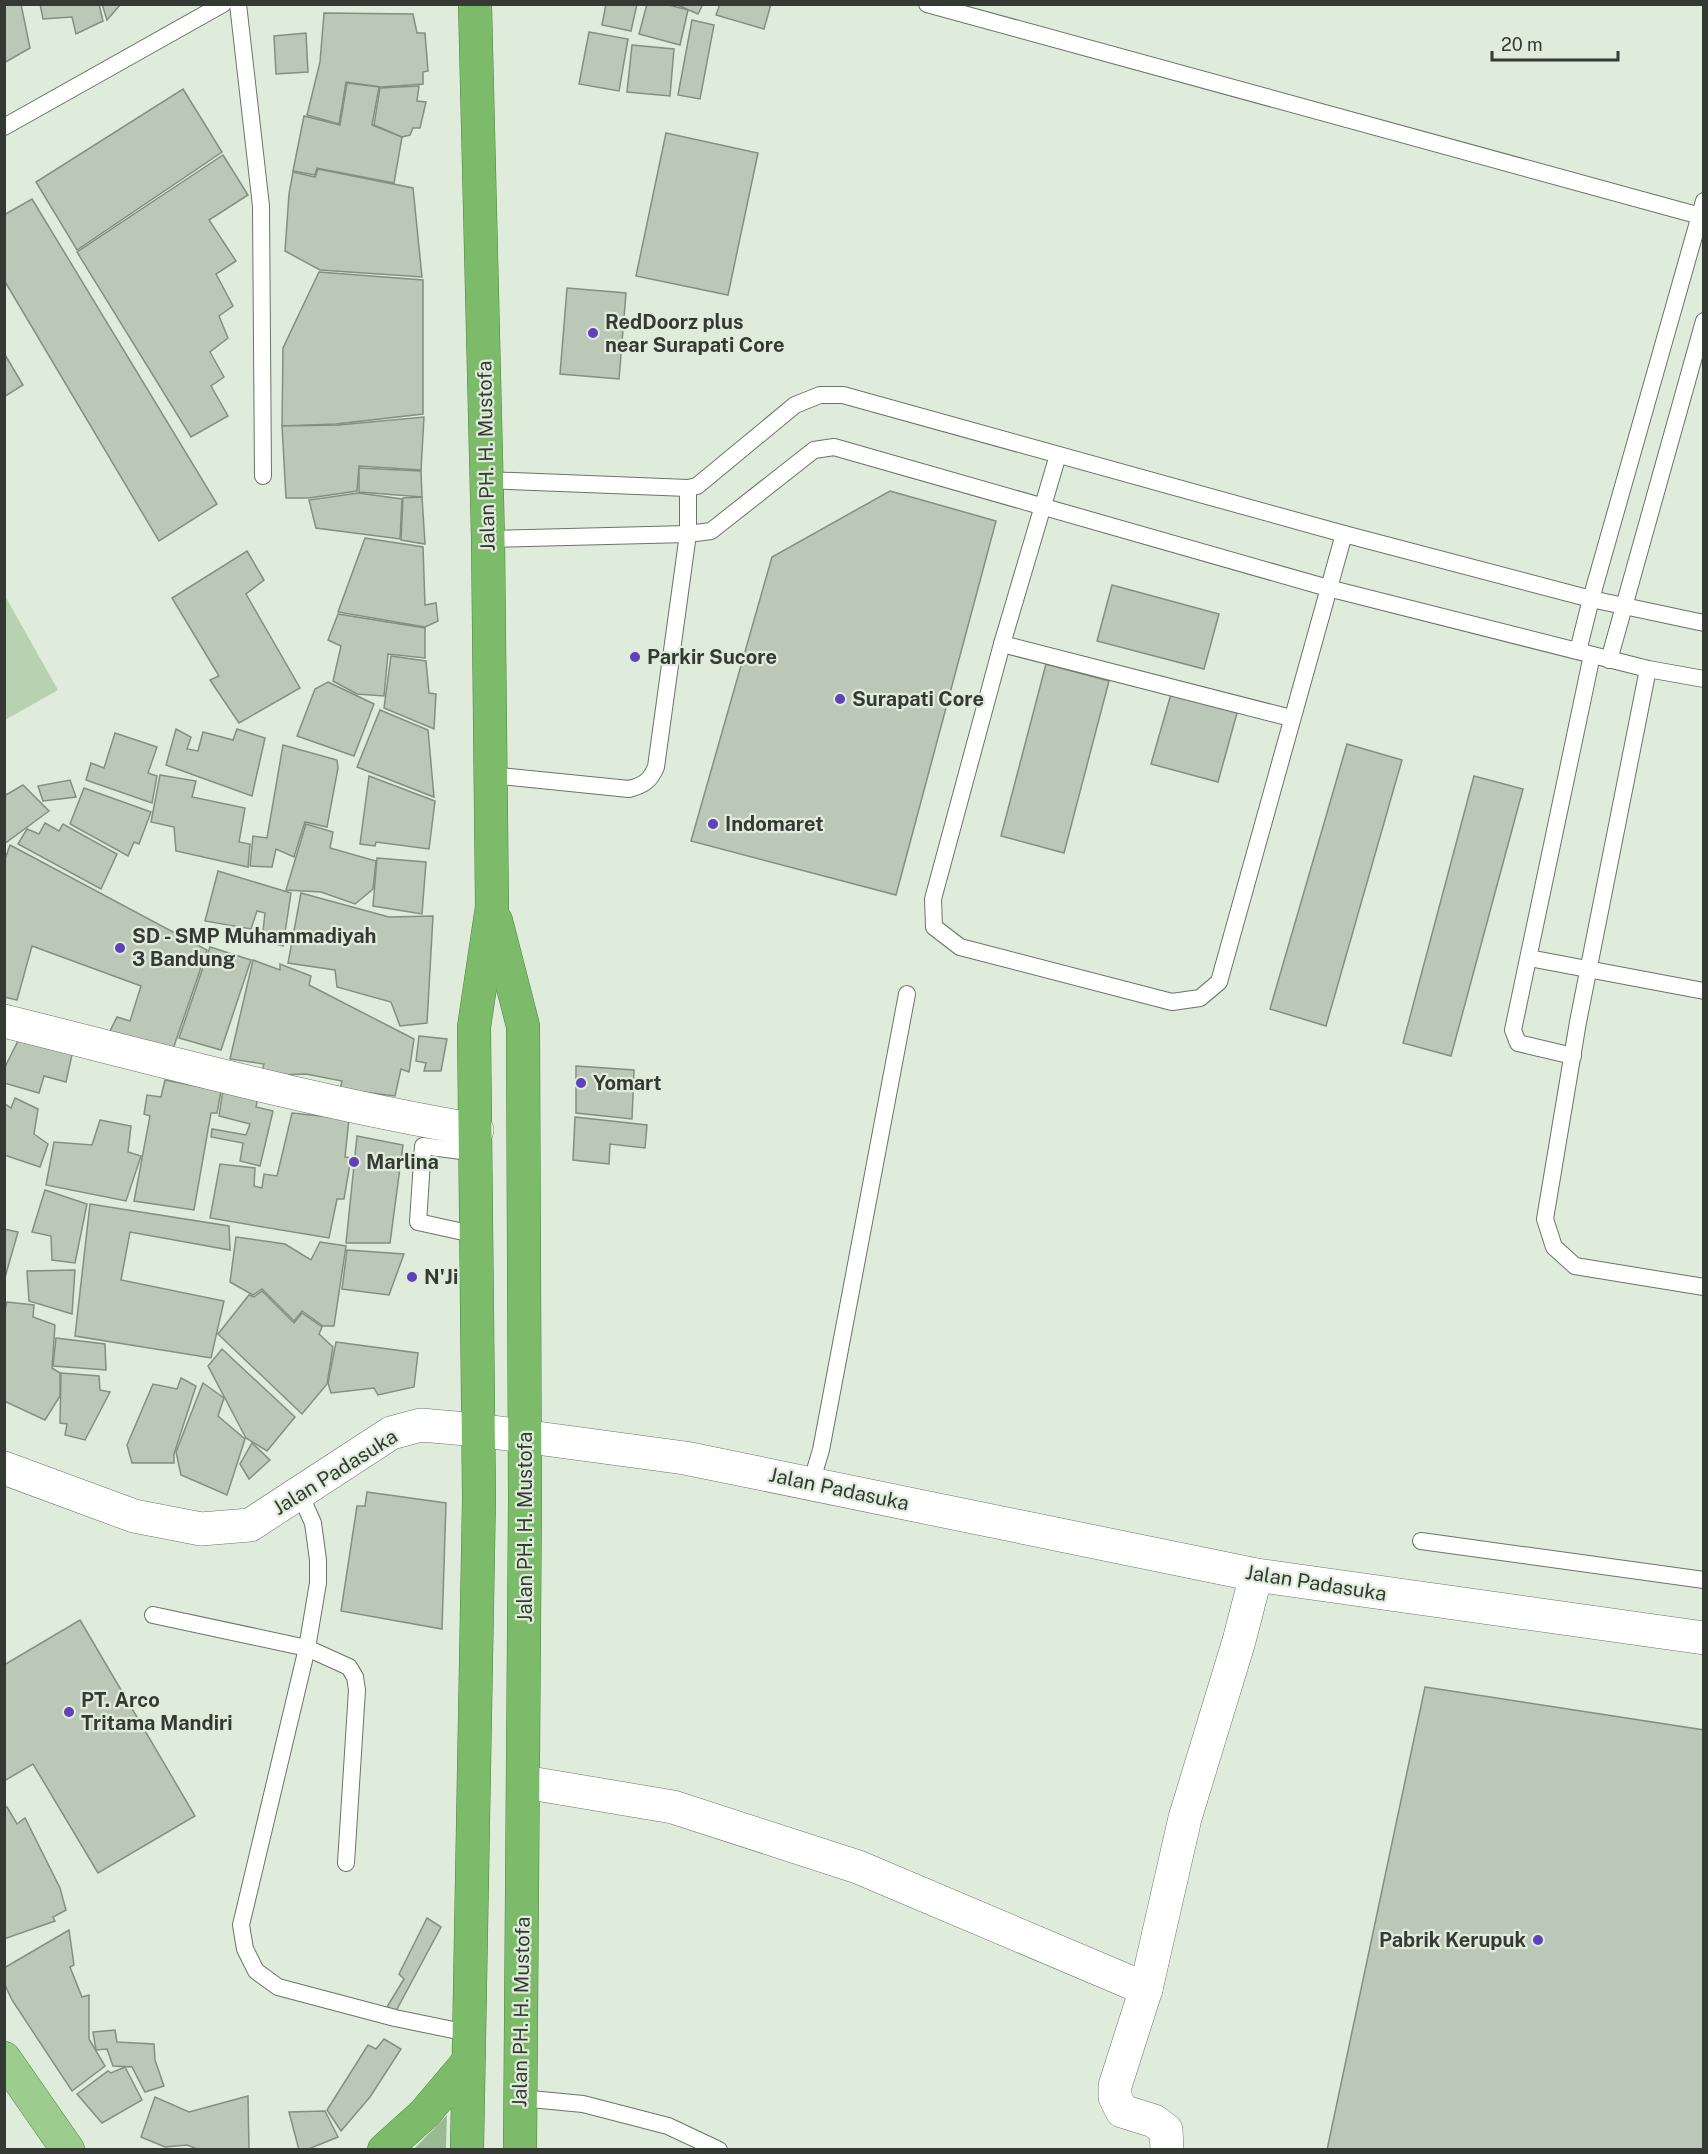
<svg xmlns="http://www.w3.org/2000/svg" width="1708" height="2154" font-family="'Public Sans',sans-serif">
	<rect width="100%" height="100%" fill="#dfecdb"/>
	<!-- green -->
	<path fill="#b8d1b1" d="M5 596 58 690 5 720H4Z"/>
	<!-- forest -->
	<path fill="#9bb993" d="M447 2115 446 2149H414Z"/>
	<!-- building -->
	<g fill="#bbc8b7" stroke="#838f80" stroke-width="1.5">
		<path d="M7 4H21L30 48 4 63V6Z"/>
		<path d="M40 4H99L103 21 76 34 72 17 43 19Z"/>
		<path d="M102 4H121L107 20Z"/>
		<path d="M606 4H637L631 31 602 25Z"/>
		<path d="M647 4H665L688 10 680 45 639 34Z"/>
		<path d="M675 4H703L698 14Z"/>
		<path d="M720 4H771L764 29 716 15Z"/>
		<path d="M324 13 413 14 417 33H425L428 71 423 72V84L381 87 346 82 339 124 307 115 320 62Z"/>
		<path d="M692 20 714 25 700 99 678 95Z"/>
		<path d="M589 32 628 39 619 91 579 84Z"/>
		<path d="M306 33 308 72 276 74 274 36Z"/>
		<path d="M632 45 674 49 670 96 627 92Z"/>
		<path d="M347 83 379 87 372 125 402 137 394 183 317 168 315 175 293 171 304 116 340 125Z"/>
		<path d="M419 86 417 101 426 102 420 128H413L410 135 402 137 374 125 380 88Z"/>
		<path d="M183 89 222 152 77 250 36 182Z"/>
		<path d="M666 133 758 153 728 295 636 276Z"/>
		<path d="M223 155 248 195 209 220 236 261 216 274 233 306 219 316 228 338 210 352 224 377 211 386 228 416 191 437 77 252Z"/>
		<path d="M318 169 413 188 422 277 320 270 285 251 289 194 293 172 315 177Z"/>
		<path d="M32 199 217 504 159 541 4 280V215Z"/>
		<path d="M319 272 423 280V414L336 424 282 426 283 348Z"/>
		<path d="M567 288 626 293 619 379 560 374Z"/>
		<path d="M4 353 23 385 4 397Z"/>
		<path d="M424 417 421 470 359 466 357 491 309 498H286L282 426 338 425Z"/>
		<path d="M359 468 421 471 422 497 359 492Z"/>
		<path d="M890 491 996 521 896 895 691 841 772 557Z"/>
		<path d="M358 493 402 499 400 539 316 528 309 500Z"/>
		<path d="M422 497 425 544 401 540 403 498Z"/>
		<path d="M365 538 423 547 425 605 436 603 438 621 425 627 338 612Z"/>
		<path d="M247 551 264 580 246 594 300 688 239 723 210 680 219 676 172 598Z"/>
		<path d="M1112 585 1219 614 1204 669 1097 641Z"/>
		<path d="M338 614 425 628V658L388 654 384 696 357 694 333 681 341 646 328 640Z"/>
		<path d="M391 656 426 661 429 693 436 694 434 729 384 708Z"/>
		<path d="M1046 664 1109 681 1064 853 1001 836Z"/>
		<path d="M328 682 374 704 354 756 297 736 315 689Z"/>
		<path d="M1171 694 1237 713 1218 782 1151 764Z"/>
		<path d="M380 710 428 730 434 797 357 767Z"/>
		<path d="M176 729 191 737 187 749 198 751 203 732 233 740 237 729 265 738 252 796 166 765Z"/>
		<path d="M115 733 157 747 148 773 157 776 152 803 86 780 91 763 104 768Z"/>
		<path d="M1347 744 1402 760 1326 1026 1270 1009Z"/>
		<path d="M283 745 337 760 338 768 327 827 305 822 294 857 276 849 272 867 250 866 253 836 267 838Z"/>
		<path d="M160 775 196 781 192 797 245 808 239 842 250 844 248 867 176 851 174 827 151 822Z"/>
		<path d="M369 776 435 801 429 849 376 842 375 846 360 844Z"/>
		<path d="M1474 776 1523 789 1451 1056 1403 1043Z"/>
		<path d="M70 780 76 797 43 801 38 786Z"/>
		<path d="M23 785 49 811 4 844V796Z"/>
		<path d="M84 788 151 812 139 844 134 842 128 856 70 824Z"/>
		<path d="M45 823 59 831 63 824 117 854 101 889 18 844 27 829 39 834Z"/>
		<path d="M306 824 333 832 330 848 376 861 373 889 355 904 321 892 286 890Z"/>
		<path d="M10 845 207 950 173 1049 110 1031 117 1017 130 1021 141 986 32 946 17 1000 4 997V862Z"/>
		<path d="M377 858 426 862 422 914 373 906Z"/>
		<path d="M218 871 291 893 283 946 262 940 265 913 257 911 251 929 205 921Z"/>
		<path d="M301 893 389 917 433 916 427 1023 400 1026 391 1002 337 987 335 970 288 963Z"/>
		<path d="M210 947 251 960 221 1050 179 1038Z"/>
		<path d="M253 960 280 970V964L311 976 309 985 414 1039 409 1072 401 1069 395 1096 340 1089 342 1081 306 1074 280 1075 262 1071 264 1064 230 1059Z"/>
		<path d="M22 1033 73 1050 66 1082 44 1076 39 1093 4 1083V1069Z"/>
		<path d="M419 1036 447 1039 441 1071H424L426 1063 416 1061Z"/>
		<path d="M576 1066 634 1070 632 1119 576 1113Z"/>
		<path d="M165 1080 221 1091 217 1113H211L194 1210 134 1201 150 1116 144 1114 147 1095 161 1097Z"/>
		<path d="M223 1090 258 1098 256 1107 273 1111 260 1166 240 1161 243 1143 211 1137 212 1129 246 1135 250 1124 219 1116Z"/>
		<path d="M15 1098 38 1109 34 1134 48 1144 40 1167 4 1155V1103L11 1108Z"/>
		<path d="M292 1113 349 1119 345 1157 351 1158 344 1199H337L329 1238 210 1218 220 1164 255 1168 254 1186 262 1188 264 1174 277 1176Z"/>
		<path d="M575 1117 647 1125 645 1148 610 1144 609 1164 573 1160Z"/>
		<path d="M100 1120 131 1126 128 1152 141 1156 126 1201 46 1185 54 1142 92 1145Z"/>
		<path d="M357 1136 403 1145 390 1243H346Z"/>
		<path d="M45 1190 87 1204 75 1263 52 1260 51 1236 32 1232Z"/>
		<path d="M90 1204 229 1226 230 1250 130 1232 121 1280 224 1301 211 1358 75 1336Z"/>
		<path d="M4 1229 18 1232 4 1281Z"/>
		<path d="M236 1237 285 1244 311 1260 320 1242 346 1246 334 1326H323L302 1311 294 1321 262 1289 253 1295 230 1282Z"/>
		<path d="M347 1250 404 1254 389 1295 342 1289Z"/>
		<path d="M75 1270 72 1314 29 1301 27 1271Z"/>
		<path d="M262 1291 294 1323 302 1313 322 1327 319 1334 333 1347 327 1384 302 1414 218 1334 249 1295 254 1297Z"/>
		<path d="M7 1302 34 1305 33 1317 55 1325 52 1368 60 1373V1396L45 1420 4 1401V1313Z"/>
		<path d="M56 1338 105 1344 106 1370 53 1366Z"/>
		<path d="M336 1342 418 1353 414 1387 378 1395 374 1388 331 1393 328 1383Z"/>
		<path d="M222 1349 295 1417 267 1451 246 1438 208 1366Z"/>
		<path d="M61 1373 99 1376 100 1390 110 1392 85 1440 65 1435 67 1424 60 1423Z"/>
		<path d="M181 1378 196 1386 174 1454V1463H132L127 1445 153 1384 177 1389Z"/>
		<path d="M203 1383 224 1398 218 1416 245 1439 227 1495 181 1475 176 1452Z"/>
		<path d="M252 1443 270 1460 249 1479 240 1464Z"/>
		<path d="M367 1492 446 1503 442 1629 341 1611 357 1506H365Z"/>
		<path d="M80 1620 195 1816 98 1873 33 1764 4 1781V1665Z"/>
		<path d="M1425 1687 1704 1730V2150H1327Z"/>
		<path d="M7 1807 17 1824 25 1818 60 1888 66 1910 53 1917 55 1921 4 1939V1808Z"/>
		<path d="M427 1918 441 1927 396 2011 387 2007 404 1979 399 1974Z"/>
		<path d="M69 1930 74 1965 70 1967 82 1997 89 1995V2039L105 2066 72 2091 12 2000 4 1983V1968Z"/>
		<path d="M115 2030 117 2042 154 2044 155 2060 164 2086 145 2092 132 2067 113 2066 107 2049 96 2050 93 2032Z"/>
		<path d="M384 2039 401 2049 370 2097 341 2131 327 2110 368 2045 376 2049Z"/>
		<path d="M125 2067 142 2100 102 2123 77 2094 108 2071 111 2073Z"/>
		<path d="M248 2096 249 2150H200L187 2145 165 2147 141 2137 155 2097 189 2112Z"/>
		<path d="M325 2111 338 2137 306 2150H299L289 2112Z"/>
	</g>
	<g fill="none" stroke-linecap="round" stroke-linejoin="round">
		<defs>
			<g id="service">
				<path d="M238 4 261 206 263 476"/>
				<path d="M927 4 1704 217"/>
				<path d="M4 127 223 4"/>
				<path d="M1058 455 1002 644 933 899 934 927 960 947 1172 1002 1200 998 1219 982 1344 534"/>
				<path d="M486 480 688 488 697 486 795 405 820 395H843L1344 534 1591 599 1704 623"/>
				<path d="M488 539 688 534 711 531 814 450 834 447 1328 588 1648 669 1704 679"/>
				<path d="M1002 644 1291 718"/>
				<path d="M1578 651 1591 599 1704 201"/>
				<path d="M1609 660 1704 321"/>
				<path d="M1648 669 1578 1022 1545 1219 1554 1247 1575 1266 1704 1287"/>
				<path d="M490 775 629 789C644 785 650 781 656 767L688 534V488"/>
				<path d="M1529 958 1704 991"/>
				<path d="M1573 1056 1518 1043 1513 1030 1592 655"/>
				<path d="M477 1153 423 1146 418 1222 477 1235"/>
				<path d="M811 1483 821 1450 907 994"/>
				<path d="M300 1494 313 1523 318 1560V1583L307 1648 241 1925 245 1949 256 1971 278 1987 395 2018 468 2033"/>
				<path d="M1421 1541 1704 1580"/>
				<path d="M153 1615 307 1648 349 1667 355 1677 357 1690 346 1863"/>
				<path d="M520 2098 583 2104 668 2126 719 2150"/>
			</g>
			<g id="minor">
				<path d="M4 1021C161 1060 317 1103 477 1130"/>
				<path d="M524 1782 673 1807 858 1867 1146 1989"/>
				<path d="M1167 2150 1166 2130 1154 2121 1122 2111 1115 2097V2086L1146 1989 1185 1818 1239 1641 1256 1575"/>
			</g>
			<path id="tertiary" d="M4 1468 134 1516 201 1529 250 1525 391 1433 421 1425 478 1430 685 1458 1256 1575 1704 1638"/>
			<path id="primary" d="M4 2058 68 2150"/>
			<g id="trunk">
				<path d="M496 921 523 1026 525 1499 520 2150"/>
				<path d="M384 2150 425 2113 468 2062"/>
				<path d="M467 2150 479 1498 474 1027 492 907 488 539 475 4"/>
			</g>
		</defs>
		<!-- service casing -->
		<use href="#service" stroke="#697566" stroke-width="18"/>
		<!-- minor casing -->
		<use href="#minor" stroke="#697566" stroke-width="34"/>
		<!-- tertiary casing -->
		<use href="#tertiary" stroke="#697566" stroke-width="34"/>
		<!-- primary casing -->
		<use href="#primary" stroke="#4e823e" stroke-width="34"/>
		<!-- trunk casing -->
		<use href="#trunk" stroke="#4e823e" stroke-width="34"/>
		<!-- service -->
		<use href="#service" stroke="#fff" stroke-width="16"/>
		<!-- minor -->
		<use href="#minor" stroke="#fff" stroke-width="33"/>
		<!-- tertiary -->
		<use href="#tertiary" stroke="#fff" stroke-width="33"/>
		<!-- primary -->
		<use href="#primary" stroke="#9dcc8f" stroke-width="33"/>
		<!-- trunk -->
		<use href="#trunk" stroke="#7cbb6a" stroke-width="33"/>
	</g>
	<!-- markers -->
	<g fill="#5f41ba" stroke="#dfecdb" stroke-width="2">
		<circle cx="593" cy="333" r="6"/>
		<circle cx="635" cy="657" r="6"/>
		<circle cx="840" cy="699" r="6"/>
		<circle cx="713" cy="824" r="6"/>
		<circle cx="120" cy="948" r="6"/>
		<circle cx="581" cy="1083" r="6"/>
		<circle cx="354" cy="1162" r="6"/>
		<circle cx="412" cy="1277" r="6"/>
		<circle cx="69" cy="1712" r="6"/>
		<circle cx="1538" cy="1940" r="6"/>
	</g>
	<g text-anchor="middle" dominant-baseline="central" stroke-width="4.5" stroke-linejoin="round" paint-order="stroke">
		<!-- poi labels -->
		<g font-size="20" font-weight="bold" fill="#343933" stroke="#dfecdb" text-anchor="start">
			<text x="605" y="322">RedDoorz plus<tspan x="605" dy="23">near Surapati Core</tspan></text>
			<text x="647" y="657">Parkir Sucore</text>
			<text x="852" y="699">Surapati Core</text>
			<text x="725" y="824">Indomaret</text>
			<text x="132" y="936">SD - SMP Muhammadiyah<tspan x="132" dy="23">3 Bandung</tspan></text>
			<text x="593" y="1083">Yomart</text>
			<text x="366" y="1162">Marlina</text>
			<text x="424" y="1277">N'Ji</text>
			<text x="81" y="1700">PT. Arco<tspan x="81" dy="23">Tritama Mandiri</tspan></text>
			<text x="1526" y="1940" text-anchor="end">Pabrik Kerupuk</text>
		</g>
		<!-- street labels -->
		<g font-size="20" fill="#343933" stroke="#dfecdb">
			<text transform="translate(486 456) rotate(-91)">Jalan PH. H. Mustofa</text>
			<text transform="translate(335 1472) rotate(-32)">Jalan Padasuka</text>
			<text transform="translate(839 1489) rotate(12)">Jalan Padasuka</text>
			<text transform="translate(525 1527) rotate(-90)">Jalan PH. H. Mustofa</text>
			<text transform="translate(1316 1583) rotate(9)">Jalan Padasuka</text>
			<text transform="translate(521 2012) rotate(-89)">Jalan PH. H. Mustofa</text>
		</g>
	</g>
	<!-- border -->
	<rect width="1708" height="2154" fill="none" stroke="#343933" stroke-width="12"/>
	<!-- scale -->
	<path d="M1492 51v9h126v-9" fill="none" stroke="#343933" stroke-width="3"/>
	<text x="1501" y="51" font-size="18" fill="#343933" stroke="#dfecdb" stroke-width="4.5" paint-order="stroke">20 m</text>
</svg>
